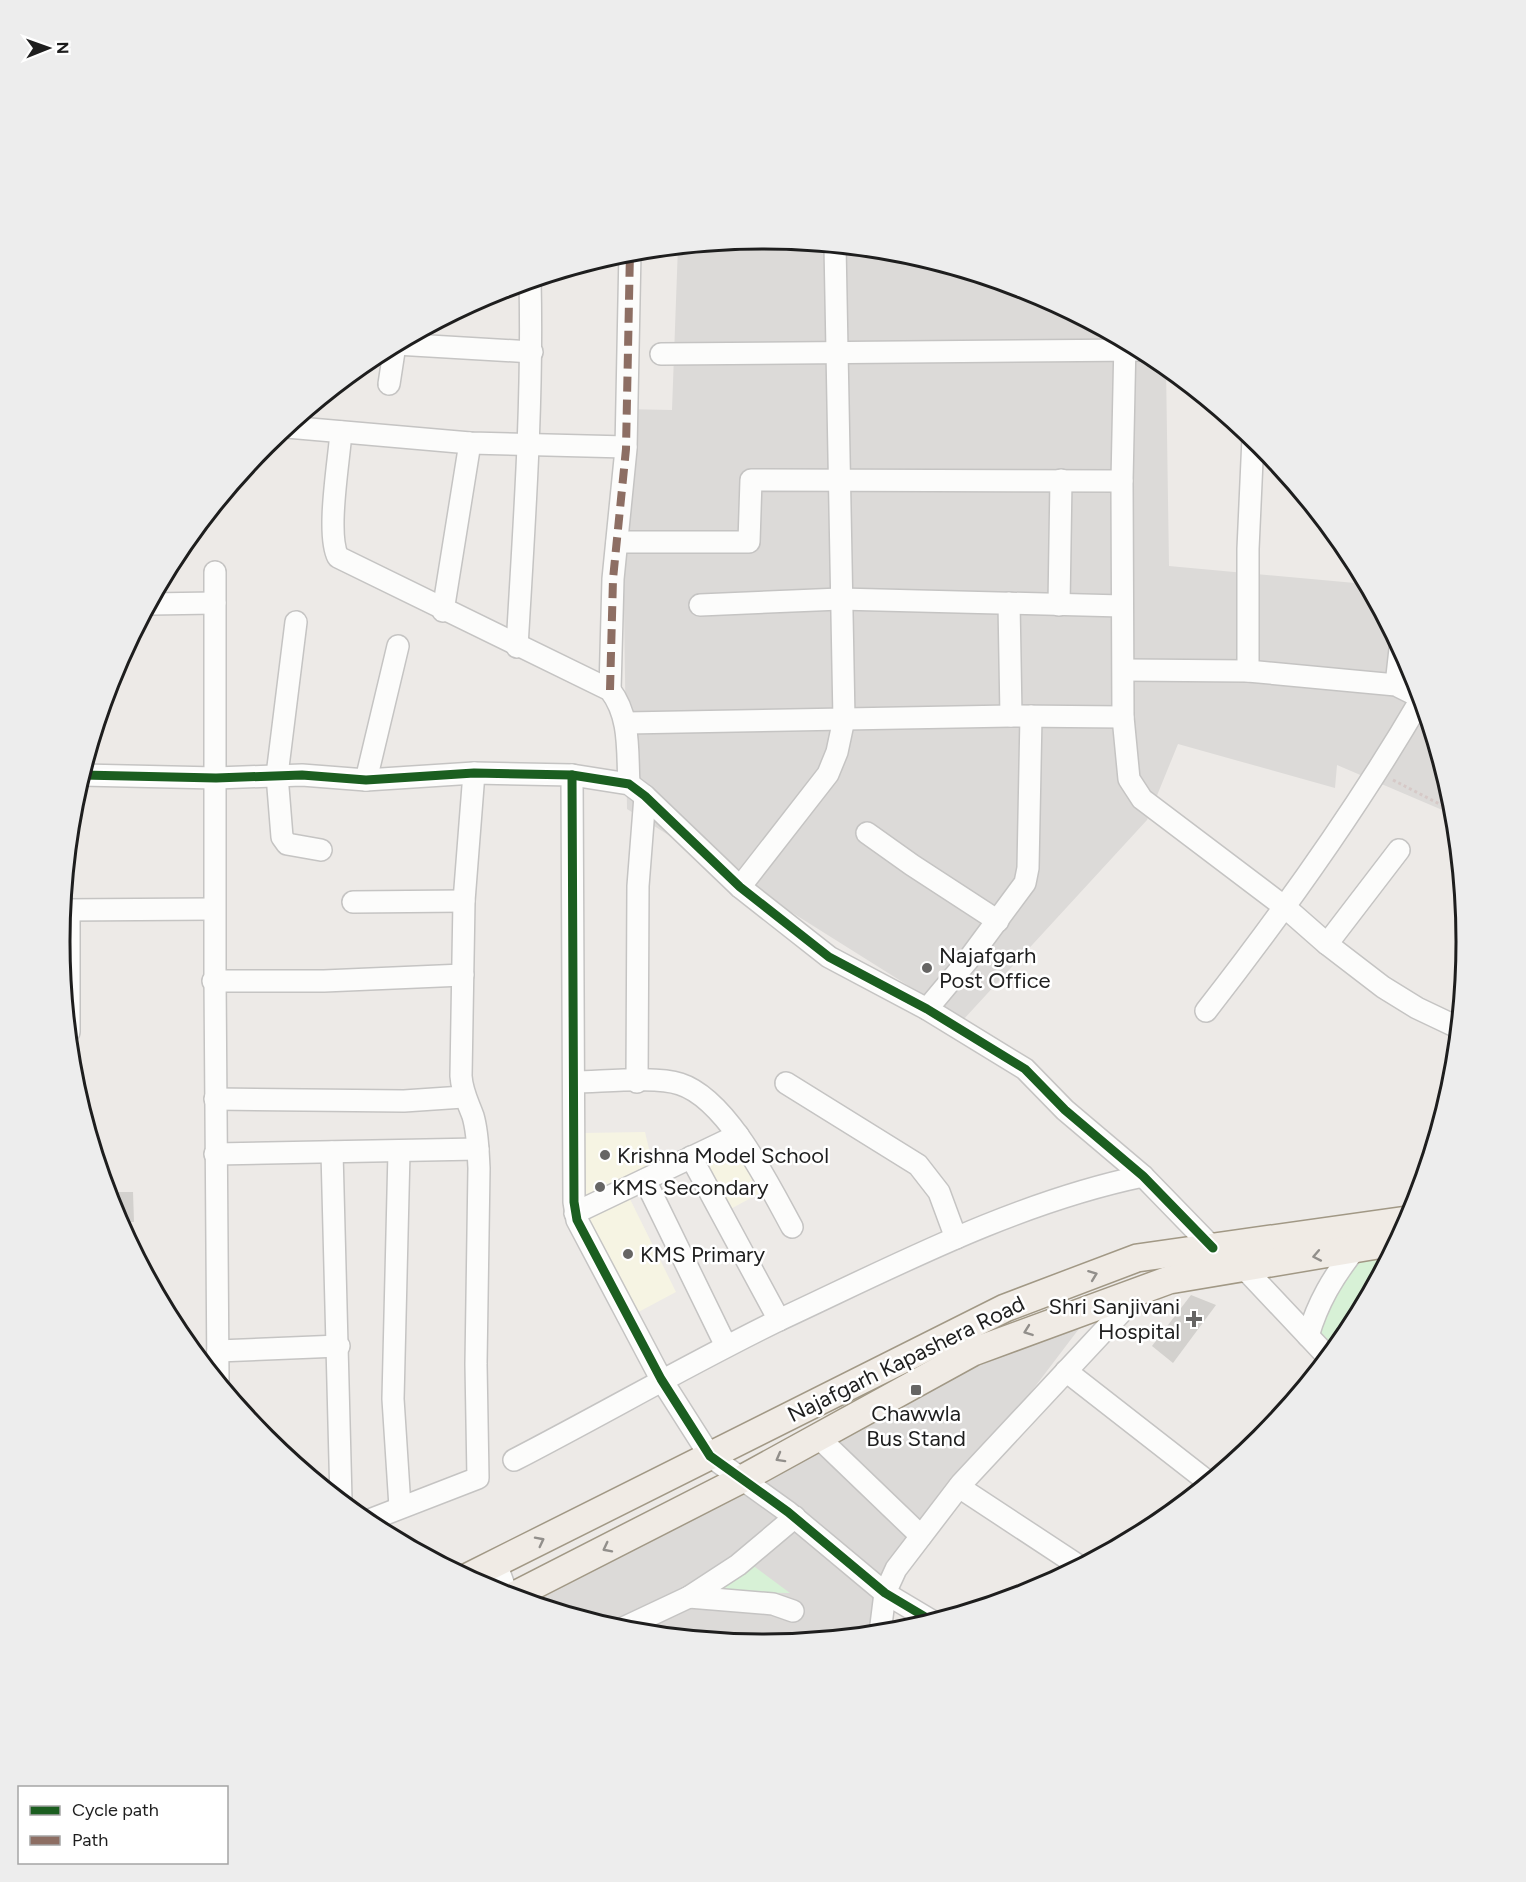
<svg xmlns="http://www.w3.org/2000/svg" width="1526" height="1882" font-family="Figtree,sans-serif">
	<rect width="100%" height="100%" fill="#edeae7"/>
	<!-- residential -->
	<g fill="#dcdad8">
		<path d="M795 241 900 252 1032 292 1154 357 1166 367 1169 566 1366 584 1413 672 1454 815 1337 765 1335 788 1178 744 1147 820 963 1020 627 809 621 409 672 410 678 246 722 242Z"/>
		<path d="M1091 1301 1097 1305 899 1566 882 1632 763 1644 626 1630 527 1600Z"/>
	</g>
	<!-- education -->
	<g fill="#f6f4e3">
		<path d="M645 1132 653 1166 583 1208 582 1133Z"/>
		<path d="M741 1138 762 1192 725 1212 696 1158Z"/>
		<path d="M626 1191 676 1292 631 1316 579 1216Z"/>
	</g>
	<!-- park -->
	<g fill="#d7f1d6">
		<path d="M1381 1250 1371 1288 1347 1332 1328 1355 1310 1335 1351 1254Z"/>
		<path d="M747 1561 790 1593 700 1591Z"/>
	</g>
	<!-- building -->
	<g fill="#d3d1ce">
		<path d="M108 1192H133L134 1222 120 1223Z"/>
		<path d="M1191 1295 1216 1305 1173 1363 1152 1346Z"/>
	</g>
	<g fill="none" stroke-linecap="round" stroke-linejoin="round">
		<defs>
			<g id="minor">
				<path d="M1125 341 1122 481 1123 717 1129 779 1142 799 1286 908 1327 944 1383 987 1417 1008 1457 1027"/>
				<path d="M396 344 532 352"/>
				<path d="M661 354 1142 350"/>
				<path d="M389 384 395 345"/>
				<path d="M287 427 470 443 626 447"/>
				<path d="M341 432C339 461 326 534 338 557L610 690C631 717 627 752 629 784"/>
				<path d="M617 542H749L751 480 1122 481"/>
				<path d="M215 572C214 841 215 1111 218 1380"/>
				<path d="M1009 603 1011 716"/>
				<path d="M150 604 215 603"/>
				<path d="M700 605 840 599 1122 606"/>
				<path d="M1059 605 1061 480"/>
				<path d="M443 611 470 443"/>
				<path d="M296 622 277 775 282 837 287 844 321 850"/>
				<path d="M517 647C524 525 533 403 530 280"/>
				<path d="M1124 670 1248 671 1396 685 1420 697"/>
				<path d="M1248 671V549L1253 438"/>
				<path d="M1396 685 1400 649"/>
				<path d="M610 690 613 579 626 449 630 251"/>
				<path d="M626 723 1011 716 1123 717"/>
				<path d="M82 775 216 778 302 775 366 780 474 773 572 775 629 784 645 796 740 887 829 957 927 1009 1025 1069 1065 1110 1143 1176 1213 1248"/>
				<path d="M572 775 574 1202 577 1220 661 1379 710 1456 788 1512 885 1593 932 1621"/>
				<path d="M366 780 398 646"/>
				<path d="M867 833 912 865 998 921"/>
				<path d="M740 887 828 774 837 752 844 719 835 245"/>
				<path d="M353 902 464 901"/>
				<path d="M63 910 213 909"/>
				<path d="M1327 944 1399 850"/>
				<path d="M213 981H324L463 975"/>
				<path d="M927 1009 968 960 1025 883 1028 868 1031 716"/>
				<path d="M1206 1011C1284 911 1357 809 1421 699"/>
				<path d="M69 1032V910"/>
				<path d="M574 1082C601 1082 655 1076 680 1084 727 1099 769 1185 792 1227"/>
				<path d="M637 1082 638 886 645 796"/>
				<path d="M786 1083 918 1165 939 1192 956 1238"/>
				<path d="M215 1099 404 1101 463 1097"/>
				<path d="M332 1152 341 1500"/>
				<path d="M399 1152 393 1399 400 1507"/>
				<path d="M215 1154 478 1149"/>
				<path d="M645 1180 726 1346"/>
				<path d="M575 1213 738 1135"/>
				<path d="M1245 1269 1327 1356"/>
				<path d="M779 1320C897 1265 1014 1203 1143 1176"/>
				<path d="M1308 1336C1318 1302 1333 1277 1355 1249"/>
				<path d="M218 1351 339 1346"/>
				<path d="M1066 1371 1207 1481"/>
				<path d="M818 1437 921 1536"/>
				<path d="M514 1460C603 1414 689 1364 779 1320L691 1157"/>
				<path d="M959 1487 1079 1566"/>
				<path d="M367 1521 478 1478 476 1364 479 1168C478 1151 478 1133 473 1116 468 1102 462 1092 461 1076L464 901 474 773"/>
				<path d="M496 1563 507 1594"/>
				<path d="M689 1597 773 1604 793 1611"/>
				<path d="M621 1629 689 1597 738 1565 795 1517"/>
				<path d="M880 1633 885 1593 896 1569 961 1484 1141 1291"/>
			</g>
			<g id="major">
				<path d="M468 1577 1005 1308 1137 1258 1407 1220"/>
				<path d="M513 1596 742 1479 973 1352 1169 1280 1395 1242"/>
			</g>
		</defs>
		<!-- minor casing -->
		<use href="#minor" stroke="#c5c4c3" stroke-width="24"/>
		<!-- major casing -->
		<use href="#major" stroke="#a19885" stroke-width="30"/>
		<!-- path -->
		<path stroke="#d6c9c7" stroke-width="3" stroke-dasharray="3 3" stroke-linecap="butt" d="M1393 780 1453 811"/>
		<!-- minor -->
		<use href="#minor" stroke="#fcfcfb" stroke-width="21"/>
		<!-- major -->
		<use href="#major" stroke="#f0ebe5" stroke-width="27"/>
		<!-- quiet -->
		<path stroke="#8d6e63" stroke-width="8" stroke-dasharray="15 8" stroke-linecap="butt" d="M610 690 613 579 626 449 630 251"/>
		<defs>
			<g id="cycleway">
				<path d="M82 775 216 778 302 775 366 780 474 773 572 775 629 784 645 796 740 887 829 957 927 1009 1025 1069 1065 1110 1143 1176 1213 1248"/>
				<path d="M572 775 574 1202 577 1220 661 1379 710 1456 788 1512 885 1593 932 1621"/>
			</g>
		</defs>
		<!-- cycleway casing -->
		<use href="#cycleway" stroke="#fff" stroke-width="13"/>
		<!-- cycleway -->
		<use href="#cycleway" stroke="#1b5e20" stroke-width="9"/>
	</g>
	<!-- one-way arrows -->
	<defs><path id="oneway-chevron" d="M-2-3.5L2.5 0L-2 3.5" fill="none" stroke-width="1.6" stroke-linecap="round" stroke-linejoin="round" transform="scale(1.5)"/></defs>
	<g stroke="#928f8b">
		<use href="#oneway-chevron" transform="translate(1317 1256) rotate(169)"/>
		<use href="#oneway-chevron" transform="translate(1093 1275) rotate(-21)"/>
		<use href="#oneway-chevron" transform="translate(1028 1331) rotate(160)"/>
		<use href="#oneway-chevron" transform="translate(780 1458) rotate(151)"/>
		<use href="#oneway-chevron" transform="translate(540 1541) rotate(-27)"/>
		<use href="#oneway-chevron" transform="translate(607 1548) rotate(153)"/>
	</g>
	<!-- markers -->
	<g fill="#666564" stroke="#fff" stroke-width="2">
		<circle cx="927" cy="968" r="6"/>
		<circle cx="605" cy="1155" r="6"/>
		<circle cx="600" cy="1187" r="6"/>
		<circle cx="628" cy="1254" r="6"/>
		<path d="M1191 1310h6v6h6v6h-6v6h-6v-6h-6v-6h6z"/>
		<rect x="910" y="1384" width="12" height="12" rx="3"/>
	</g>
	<g text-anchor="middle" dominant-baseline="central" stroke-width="5" stroke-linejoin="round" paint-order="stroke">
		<!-- poi labels -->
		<g font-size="22" fill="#1e1e1e" stroke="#fff" text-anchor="start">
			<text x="939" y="955">Najafgarh<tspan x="939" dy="25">Post Office</tspan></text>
			<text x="617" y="1155">Krishna Model School</text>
			<text x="612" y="1187">KMS Secondary</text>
			<text x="640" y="1254">KMS Primary</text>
			<text x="1180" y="1306" text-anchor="end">Shri Sanjivani<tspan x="1180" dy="25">Hospital</tspan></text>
			<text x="916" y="1413" text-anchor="middle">Chawwla<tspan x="916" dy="25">Bus Stand</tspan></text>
		</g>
		<!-- street labels -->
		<g font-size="22" fill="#1e1e1e" stroke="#fff">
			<text transform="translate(906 1359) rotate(-26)">Najafgarh Kapashera Road</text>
		</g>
	</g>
	<!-- crop -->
	<path d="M0 0H1526V1882H0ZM762 249H764A692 692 0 0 1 1456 941V942A692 692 0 0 1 764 1634H762A692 692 0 0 1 70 942V941A692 692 0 0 1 762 249Z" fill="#ededed" fill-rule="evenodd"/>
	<path fill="none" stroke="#1e1e1e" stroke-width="3" d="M762 249H764A692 692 0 0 1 1456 941V942A692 692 0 0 1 764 1634H762A692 692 0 0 1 70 942V941A692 692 0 0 1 762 249Z"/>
	<!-- legend -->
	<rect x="18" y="1786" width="210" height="78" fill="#ffffff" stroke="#a5a5a5" stroke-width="1.5"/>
	<rect x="30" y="1806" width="30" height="9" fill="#1b5e20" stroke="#a5a5a5" stroke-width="1.5"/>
	<text x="72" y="1816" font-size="18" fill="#1e1e1e">Cycle path</text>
	<rect x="30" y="1836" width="30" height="9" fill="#8d6e63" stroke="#a5a5a5" stroke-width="1.5"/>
	<text x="72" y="1846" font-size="18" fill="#1e1e1e">Path</text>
	<!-- north arrow -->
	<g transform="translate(48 48) rotate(89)" stroke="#ffffff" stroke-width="4.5" paint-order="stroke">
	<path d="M0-4.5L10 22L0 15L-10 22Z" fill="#1e1e1e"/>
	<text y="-9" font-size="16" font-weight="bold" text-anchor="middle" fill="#1e1e1e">N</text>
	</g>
</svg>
